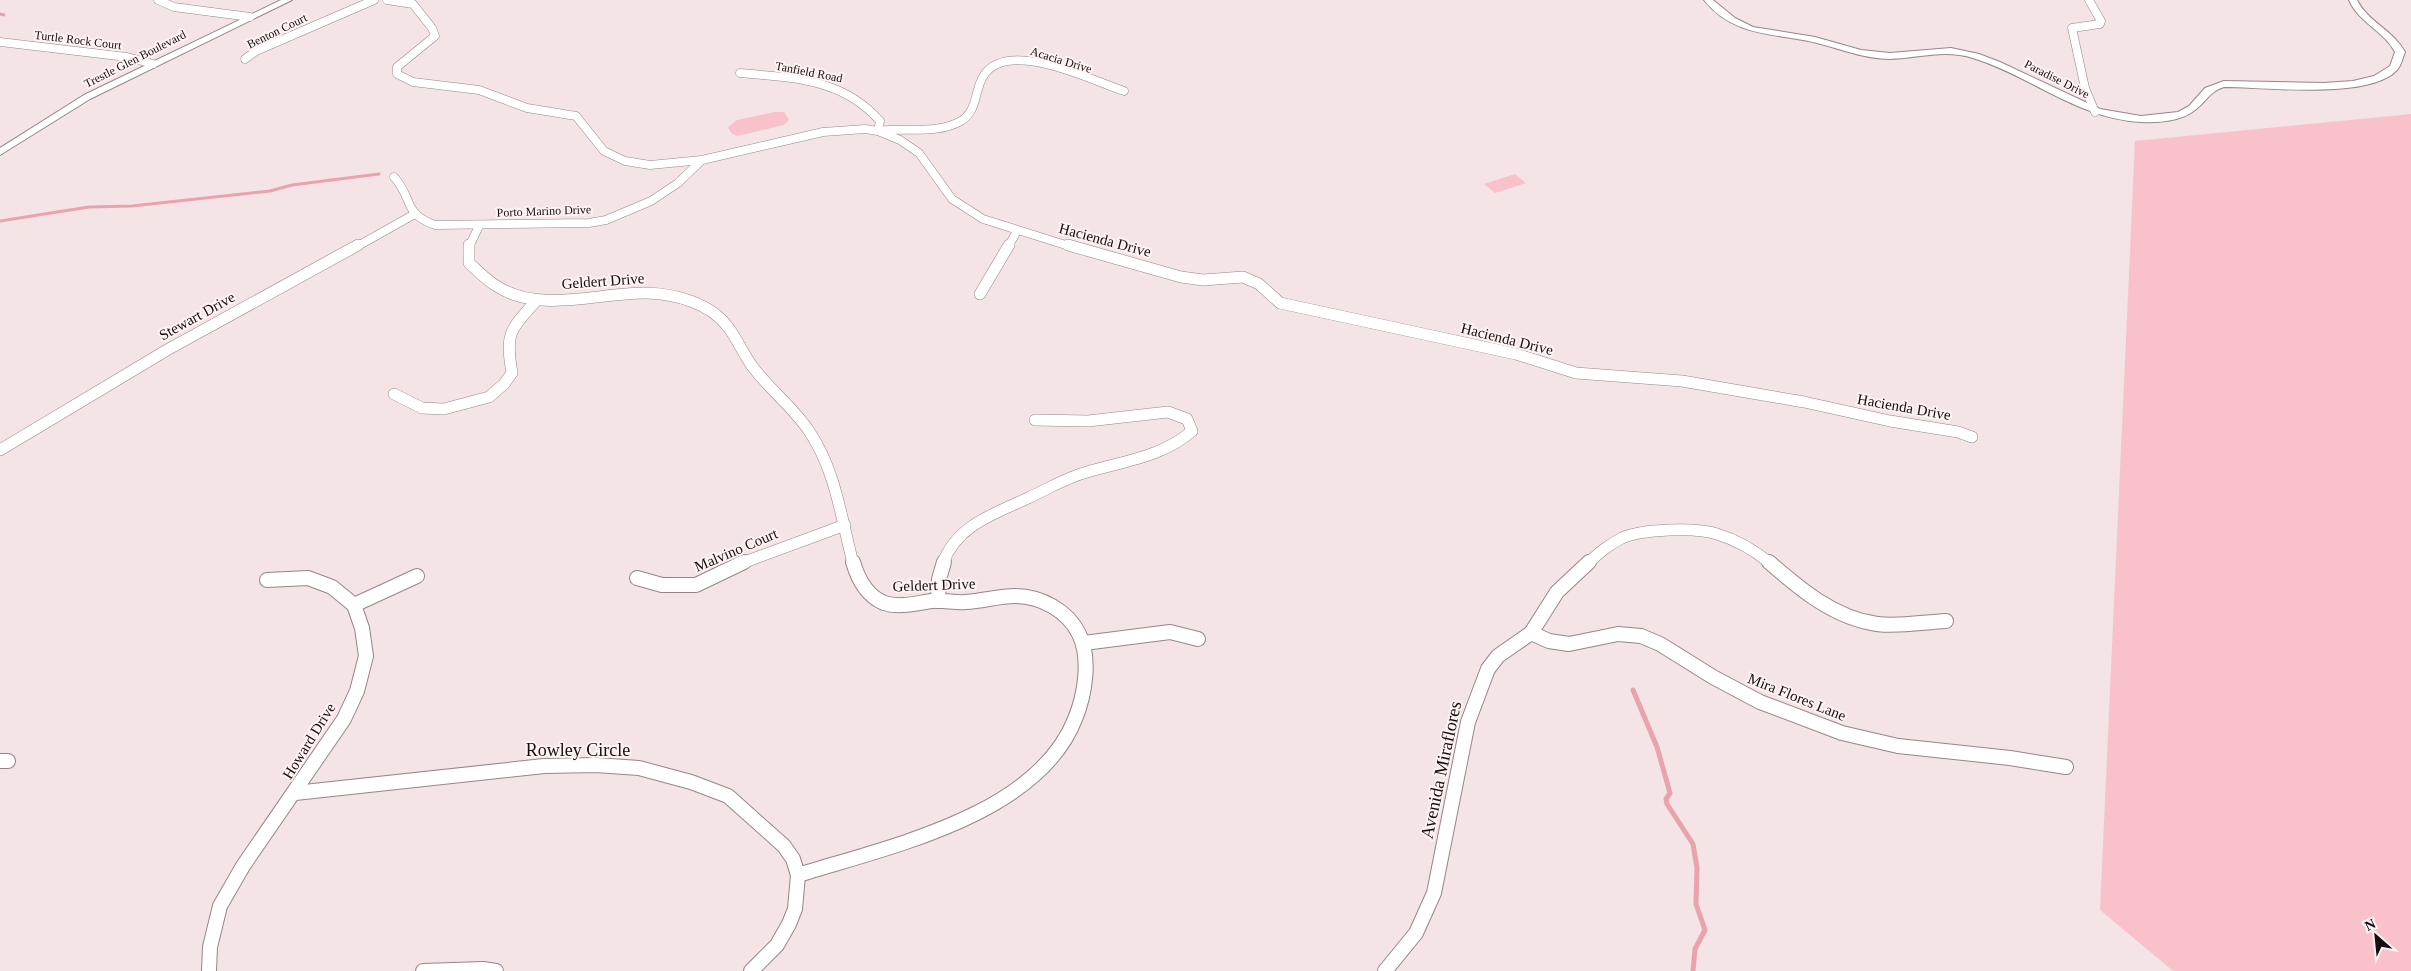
<svg xmlns="http://www.w3.org/2000/svg" width="2411" height="971" font-family="'Times New Roman',serif">
	<rect width="100%" height="100%" fill="#f4e4e5"/>
	<!-- green -->
	<g fill="#f9c2ca">
		<path d="M775 112H784L789 120 784 125 737 136 731 133 728 127 737 120Z"/>
		<path d="M2411 114V971H2173L2100 910 2135 141Z"/>
		<path d="M1515 174 1526 183 1495 193 1484 184Z"/>
	</g>
	<g fill="none" stroke-linecap="round" stroke-linejoin="round">
		<!-- stream-far1 -->
		<g stroke="#e9a3ad" stroke-width="3">
			<path d="M0 14 4 15"/>
			<path d="M0 221 89 207 132 206 270 191 292 185 379 174"/>
		</g>
		<!-- stream -->
		<path stroke="#e9a3ad" stroke-width="5" d="M1633 690 1657 747 1670 793 1666 799 1667 804 1693 844 1697 868 1696 904 1705 930 1695 949 1693 971"/>
		<defs>
			<g id="minor-far2">
				<path d="M158 0 174 7 250 17"/>
				<path d="M387 0 413 4 432 28 435 36 397 67V74L413 82 479 90 527 108 576 116 604 151 625 161 650 165 702 160 823 132 865 129 878 131 900 140 919 153 952 199 983 219 1072 247"/>
				<path d="M2089 0 2101 21 2100 24 2072 28 2085 88 2095 112"/>
				<path d="M0 42 127 57 153 64"/>
				<path d="M245 59 256 51 374 0"/>
				<path d="M740 73C793 78 842 78 880 121L878 131C905 127 936 135 961 121 978 111 974 90 984 75 1009 38 1093 81 1124 91"/>
				<path d="M394 177C414 199 402 213 435 225L589 223 606 220 651 201 678 183 702 160"/>
				<path d="M356 247 413 215"/>
				<path d="M469 247 479 226"/>
				<path d="M1008 247 1017 231"/>
			</g>
			<g id="minor-far1">
				<path d="M469 245V263C477 270 485 279 495 285 539 315 599 292 647 293 676 294 710 303 728 327 737 339 743 353 752 366 769 389 793 407 809 431 836 471 841 518 853 563"/>
				<path d="M1068 245 1181 277 1203 280 1243 277 1259 284 1280 303 1516 354 1576 373 1682 381 1804 402 1890 421 1958 432 1972 437"/>
				<path d="M980 294 1009 245"/>
				<path d="M394 394 422 408 444 409 489 397 504 384 512 373C505 333 510 330 536 301"/>
				<path d="M0 450 167 350 358 245"/>
				<path d="M742 563 845 525"/>
				<path d="M943 563C957 525 994 514 1028 498 1048 489 1065 478 1087 472 1124 461 1162 457 1192 431L1187 419 1168 412 1088 421 1035 420"/>
				<path d="M1588 563C1599 553 1608 545 1622 538 1642 529 1696 527 1717 534 1737 540 1754 550 1770 563"/>
			</g>
			<g id="minor">
				<path d="M1769 562C1800 589 1834 618 1877 624 1899 627 1924 622 1946 621"/>
				<path d="M637 578 662 585H696L744 562"/>
				<path d="M938 601 939 579 944 562"/>
				<path d="M354 605 417 576"/>
				<path d="M1531 633 1549 641 1569 644 1618 634 1641 636 1660 644 1713 677 1760 702 1842 733 1898 746 2010 758 2066 767"/>
				<path d="M1084 643 1170 632 1198 639"/>
				<path d="M0 761H8"/>
				<path d="M295 793 544 766 596 765 639 768 691 782 728 796 784 846 793 859 798 875 795 909 789 924 777 945 751 971"/>
				<path d="M798 875C887 847 1037 816 1075 719 1085 695 1091 658 1079 634 1068 611 1041 596 1015 596 999 596 983 601 966 602 955 603 944 600 932 601 917 603 899 608 884 603 867 596 858 579 853 562"/>
				<path d="M209 971 210 947 220 906 243 866 344 719 357 691 366 656 362 628 354 605 332 587 308 578 267 580"/>
				<path d="M423 971 483 969 496 971"/>
				<path d="M1385 971 1416 933 1434 893 1468 722 1488 669 1498 656 1531 633 1557 592 1589 562"/>
			</g>
			<g id="tertiary">
				<path d="M281 0H292L90 99 0 155V148L84 95Z"/>
				<path d="M1704 0H1713L1735 18 1753 27 1815 37 1861 50 1890 53 1951 48 1979 54 2000 62 2100 109 2141 116 2178 112 2189 106 2205 88 2224 81 2324 83 2353 81 2374 76 2390 66 2395 52C2384 31 2359 23 2349 0H2357C2368 22 2393 30 2405 52 2403 57 2401 66 2397 70 2370 100 2263 87 2224 87 2210 91 2206 102 2195 110 2182 121 2158 123 2141 122 2078 119 2031 76 1973 58 1944 49 1919 58 1890 59 1865 59 1841 49 1817 43 1775 33 1733 37 1704 0Z"/>
			</g>
		</defs>
		<!-- minor-far2 casing -->
		<use href="#minor-far2" stroke="#958688" stroke-width="9"/>
		<!-- minor-far1 casing -->
		<use href="#minor-far1" stroke="#958688" stroke-width="12"/>
		<!-- minor casing -->
		<use href="#minor" stroke="#958688" stroke-width="16"/>
		<!-- tertiary casing -->
		<use href="#tertiary" stroke="#958688" stroke-width="2"/>
		<!-- minor-far2 -->
		<use href="#minor-far2" stroke="#fff" stroke-width="8"/>
		<!-- minor-far1 -->
		<use href="#minor-far1" stroke="#fff" stroke-width="11"/>
		<!-- minor -->
		<use href="#minor" stroke="#fff" stroke-width="14"/>
		<!-- tertiary -->
		<use href="#tertiary" fill="#fff" fill-rule="evenodd"/>
	</g>
	<g text-anchor="middle" dominant-baseline="central" stroke-width="4" stroke-linejoin="round" paint-order="stroke">
		<!-- far-street labels -->
		<g font-size="12" fill="#130e0f" stroke="#fff2f3">
			<text transform="translate(277 31) rotate(-26)">Benton Court</text>
			<text transform="translate(78 40) rotate(7)">Turtle Rock Court</text>
			<text transform="translate(135 59) rotate(-27)">Trestle Glen Boulevard</text>
			<text transform="translate(1061 60) rotate(17)">Acacia Drive</text>
			<text transform="translate(809 72) rotate(11)">Tanfield Road</text>
			<text transform="translate(2057 79) rotate(27)">Paradise Drive</text>
			<text transform="translate(544 211) rotate(-2)">Porto Marino Drive</text>
		</g>
		<!-- street labels -->
		<g font-size="15" fill="#130e0f" stroke="#fff2f3">
			<text transform="translate(1105 240) rotate(15)">Hacienda Drive</text>
			<text transform="translate(603 281) rotate(-4)">Geldert Drive</text>
			<text transform="translate(197 316) rotate(-29)">Stewart Drive</text>
			<text transform="translate(1507 339) rotate(14)">Hacienda Drive</text>
			<text transform="translate(1904 407) rotate(10)">Hacienda Drive</text>
			<text transform="translate(736 550) rotate(-23)">Malvino Court</text>
			<text transform="translate(934 585) rotate(-2)">Geldert Drive</text>
			<text transform="translate(1797 697) rotate(22)">Mira Flores Lane</text>
			<text transform="translate(309 741) rotate(-58)">Howard Drive</text>
		</g>
		<!-- near-street labels -->
		<g font-size="18" fill="#130e0f" stroke="#fff2f3">
			<text x="578" y="750">Rowley Circle</text>
			<text transform="translate(1441 770) rotate(-78)">Avenida Miraflores</text>
		</g>
	</g>
	<!-- north arrow -->
	<g transform="translate(2376 936) rotate(333)" stroke="#fff2f3" stroke-width="4" paint-order="stroke">
	<path d="M0-4L9 19L0 12L-9 19Z" fill="#130e0f"/>
	<text y="-8" font-size="14" font-weight="bold" text-anchor="middle" fill="#130e0f">N</text>
	</g>
</svg>
